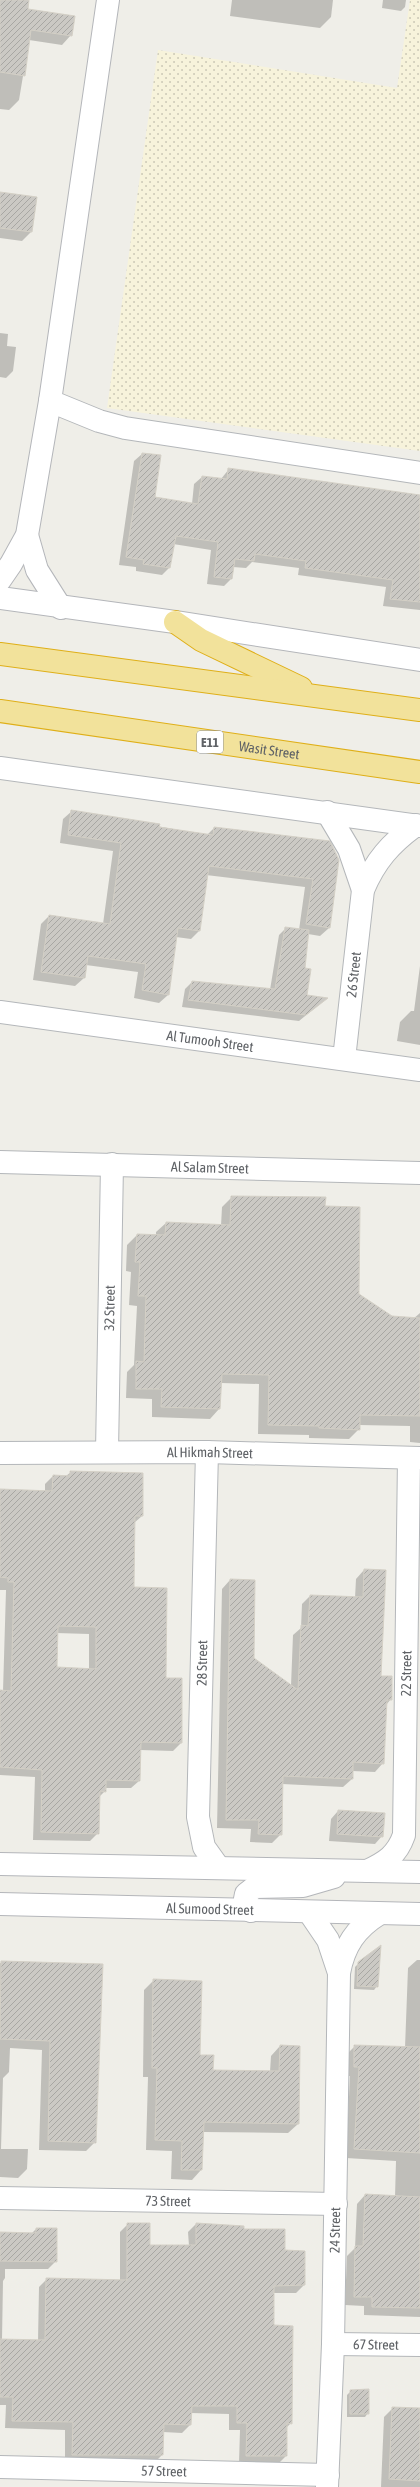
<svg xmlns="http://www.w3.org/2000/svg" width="420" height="2487" font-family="'Asap Condensed',sans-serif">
	<defs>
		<pattern id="sand-dots" width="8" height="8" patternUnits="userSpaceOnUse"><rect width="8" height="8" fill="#f7f3db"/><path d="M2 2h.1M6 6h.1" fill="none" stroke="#cbc8b5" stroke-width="1.8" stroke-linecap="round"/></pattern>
		<pattern id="building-hatch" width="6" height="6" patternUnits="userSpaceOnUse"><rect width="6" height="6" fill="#cbc9c4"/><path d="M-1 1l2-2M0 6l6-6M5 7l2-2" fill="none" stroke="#a8a7a3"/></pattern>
	</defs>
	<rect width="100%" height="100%" fill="#efeee8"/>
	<!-- sand -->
	<path fill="url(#sand-dots)" d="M410 0H420V451L107 408 158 50 397 88Z"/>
	<!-- shadow -->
	<g fill="#0003" fill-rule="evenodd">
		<path d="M0 0H28L26 10 71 35 62 45 29 40 19 100 9 110 0 109Z"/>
		<path d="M232 0H333L331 17 320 28 230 16Z"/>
		<path d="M383 0H406L405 7 401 11 382 8Z"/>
		<path d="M0 193 31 232 22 241 0 238Z"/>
		<path d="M0 333 8 334 7 346 16 347 13 371 6 378 0 377Z"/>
		<path d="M142 454 154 497 192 504 194 484 202 477 221 479 229 469 420 495V610L383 606 386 587 298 575 299 568 252 562 246 568 233 567 231 579 224 586 207 584 211 550 173 544 170 567 162 575 136 571V567L119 565 134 461Z"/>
		<path d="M72 811 207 835 214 828 329 842V928L320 936 308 934 304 969 306 995 326 999 299 1021 182 1007 185 989 192 982 270 990 279 935 286 928 299 930 305 887 206 875 199 931 191 939 176 937 168 995 159 1003 134 998 138 972 86 965 84 978 75 986 33 980 41 924 49 916 103 924 113 851 60 843 63 819Z"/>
		<path d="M420 966V1045L397 1041 400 1022 411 1011H414Z"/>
		<path d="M232 1197 324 1207 358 1294 392 1317 413 1319 420 1313V1443L410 1442V1426L359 1425V1429L349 1439 309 1438V1435L258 1434 259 1384 221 1383 219 1409 210 1419 152 1417V1399L126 1398 127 1372 134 1365 137 1306 129 1305 131 1272 126 1271 127 1245 137 1235 156 1236V1232L166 1223 221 1226 222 1207Z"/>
		<path d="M71 1472 142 1516 134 1523 133 1588 164 1679 181 1743 173 1751 140 1750 139 1781 131 1788H105V1791L99 1797 98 1833 90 1841 33 1840 35 1777 0 1775V1691H3L6 1590H0V1490L45 1492V1484L53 1476H66ZM56 1633 89 1634V1670L56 1668Z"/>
		<path d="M364 1570 380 1677 391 1699 386 1705 383 1763 375 1772 352 1771V1779L343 1787 282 1784 281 1834 272 1843 250 1842 251 1829 217 1828 222 1589 230 1580 253 1658 291 1686 293 1635 301 1628 302 1604 310 1596 355 1598 356 1579Z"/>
		<path d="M338 1811 382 1836 375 1844 329 1841 331 1819Z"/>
		<path d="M417 1960H420V2317L364 2315V2306L345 2305 347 2256 355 2248 357 2204 365 2195 395 2197 396 2161 346 2158 350 2076H346V2055L355 2046 405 2048 408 1968Z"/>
		<path d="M0 1963 102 1965 95 2142 86 2151 39 2150 42 2050 10 2048 9 2072 3 2078 1 2149H28L27 2169 18 2178 0 2177Z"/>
		<path d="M359 1963 377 1986 374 1990 354 1989 355 1967Z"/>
		<path d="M154 1980 199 2055 212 2070 270 2072 271 2056 280 2046 298 2124 288 2133 203 2132 201 2170 192 2180 171 2179 172 2151 146 2150 148 2077H143L144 1990Z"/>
		<path d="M128 2224 149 2246H189L188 2232 196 2224 243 2230 284 2251 304 2252V2285L296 2293H273V2326L291 2423 286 2428V2456L278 2464 239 2463 240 2430H229V2414L191 2413 190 2425 182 2433 163 2432 162 2455 154 2463 65 2462V2430L5 2428 6 2405H0V2233L31 2234 36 2229 56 2261 48 2269H5V2278L3 2281 2 2340 38 2341 39 2287 47 2279 120 2281V2232Z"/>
		<path d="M351 2391 368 2413 365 2417H347V2395Z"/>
		<path d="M393 2408 420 2409V2487H381L384 2417Z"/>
	</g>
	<!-- building -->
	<g fill="url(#building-hatch)" stroke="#d4d0c6" fill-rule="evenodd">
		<path d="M0 0H29L28 9 75 16 72 36 31 30 25 76 0 72Z"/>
		<path d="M0 192 37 197 32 232 0 228Z"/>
		<path d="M142 453 161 455 155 497 198 504 202 476 227 479 228 468 420 495V602L390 599 393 580 305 568 306 561 255 554 254 561 235 559 232 579 214 577 218 542 176 536 170 568 143 564 144 560 126 557Z"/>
		<path d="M71 810 160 824 159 827 213 835 214 827 330 841 339 860 330 928 306 924 313 879 209 866 200 931 178 928 169 995 142 990 146 964 88 956 85 978 41 972 49 915 110 924 121 843 68 835Z"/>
		<path d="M285 927 309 930 305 968 311 969 307 995 328 998 306 1015 188 1000 192 981 275 989Z"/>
		<path d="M231 1196 326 1197 325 1206 360 1207 359 1294 392 1316 420 1318V1416L360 1415V1430L319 1428V1426L268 1425 269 1375 222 1374 220 1409 161 1407 162 1389H136V1361L144 1362 146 1296H138L140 1262H135L137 1234 165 1235 166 1222 230 1225Z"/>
		<path d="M70 1471 143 1473V1516H135L134 1587 167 1588 166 1678H182V1743L141 1742 140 1781 106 1780V1792L100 1791 99 1834 41 1832 42 1770 0 1767V1690L11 1691 14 1582H8V1578L0 1577V1489L52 1491 53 1475 70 1476ZM58 1626 96 1627V1669L57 1667Z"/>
		<path d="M364 1569 386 1570 381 1676H392V1700H387L384 1764 353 1762V1779L283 1776 282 1835 258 1834 259 1820H226L230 1579 255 1580 254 1658 298 1690 301 1625 308 1626 310 1595 363 1597Z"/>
		<path d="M338 1810 385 1813 383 1837 337 1834Z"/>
		<path d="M381 1945 378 1987 357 1986 358 1962Z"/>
		<path d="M1 1961 103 1964 96 2143 48 2141 50 2041 0 2039Z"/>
		<path d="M153 1979 202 1981 200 2055H214L213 2070 279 2071 280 2045 300 2046 299 2124 204 2122 202 2170H181L182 2141 155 2140 157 2068H152Z"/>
		<path d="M354 2045 420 2047V2153L354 2149 359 2067H354Z"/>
		<path d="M365 2194 420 2197V2308L372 2307V2297H354L355 2246H363Z"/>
		<path d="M127 2223H150V2245H196V2223L244 2226V2229H285V2250L305 2251V2285L274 2286V2325L293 2326 292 2424 287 2423V2456H246L247 2423H237V2406H192L191 2425 164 2424 163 2455H72L73 2422 12 2421 13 2397H0V2339L45 2340 46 2278 127 2280Z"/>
		<path d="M36 2228H57V2262L0 2261V2232L36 2233Z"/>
		<path d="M369 2389V2414H350V2390Z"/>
		<path d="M392 2407 420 2408V2481L389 2479Z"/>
	</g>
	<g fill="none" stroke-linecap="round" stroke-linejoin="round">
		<defs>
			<g id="street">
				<path d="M50 401 99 421 125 428 420 473"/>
				<path d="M0 768 420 826"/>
				<path d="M327 812 349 849 363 890"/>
				<path id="s1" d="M0 1012 420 1070"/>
				<path id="s2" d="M344 1059 363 890C375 861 391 843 416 825"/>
				<path id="s3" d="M0 1162 420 1173"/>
				<path id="s4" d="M107 1452 112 1164"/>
				<path d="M207 1452 198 1817 204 1847 219 1868"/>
				<path id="s5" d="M0 1453 207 1452 420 1458"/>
				<path id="s6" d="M367 1871C386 1862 397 1855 404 1835L409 1458"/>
				<path d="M309 1912 328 1940 339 1973"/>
				<path id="s7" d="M0 2198 336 2204"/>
				<path id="s8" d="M333 2344 420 2345"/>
				<path id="s9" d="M0 2467 328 2475"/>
				<path id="s10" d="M327 2487 333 2344 339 1973C344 1946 356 1928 379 1914"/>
			</g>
			<g id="secondary">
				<path d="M27 535 37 570 61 608"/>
				<path d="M0 580 11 564 27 535 50 401 108 0"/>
				<path d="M0 598 175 622 420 660"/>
				<path d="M0 1864 420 1872"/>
				<path id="s11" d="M0 1904 420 1914"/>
				<path d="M251 1911 245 1899 246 1894 255 1887 303 1886 334 1877"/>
			</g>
			<g id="highway">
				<path d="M175 622 201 640 301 688"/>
				<path d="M0 654 420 710"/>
				<path id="s12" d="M0 711 420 772"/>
			</g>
		</defs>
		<!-- street casing -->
		<use href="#street" stroke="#b4b7ba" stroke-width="24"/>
		<!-- secondary casing -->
		<use href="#secondary" stroke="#b4b6ba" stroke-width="24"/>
		<!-- highway casing -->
		<use href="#highway" stroke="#dfaf18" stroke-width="24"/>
		<!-- street -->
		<use href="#street" stroke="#fff" stroke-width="22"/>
		<!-- secondary -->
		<use href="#secondary" stroke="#fff" stroke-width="22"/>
		<!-- highway -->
		<use href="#highway" stroke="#f2e29b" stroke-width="22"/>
	</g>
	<g text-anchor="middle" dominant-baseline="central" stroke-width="3.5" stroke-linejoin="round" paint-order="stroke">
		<!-- shield labels -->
		<rect fill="#fff" stroke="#8f9194" stroke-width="1" x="197" y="731" width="26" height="22" rx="3"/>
		<g font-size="13" font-weight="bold" fill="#5f6266">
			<text x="210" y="742">E11</text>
		</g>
		<!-- street labels -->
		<g font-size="14" fill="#5f6266" stroke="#fff">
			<text stroke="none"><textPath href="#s12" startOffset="272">Wasit Street</textPath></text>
			<text stroke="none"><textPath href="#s2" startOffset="85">26 Street</textPath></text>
			<text stroke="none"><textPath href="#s1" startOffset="212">Al Tumooh Street</textPath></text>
			<text stroke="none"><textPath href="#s3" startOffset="210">Al Salam Street</textPath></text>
			<text stroke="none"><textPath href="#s4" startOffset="144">32 Street</textPath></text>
			<text stroke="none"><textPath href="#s5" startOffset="210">Al Hikmah Street</textPath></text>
			<text transform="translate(202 1663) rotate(-89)">28 Street</text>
			<text stroke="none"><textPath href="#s6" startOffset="215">22 Street</textPath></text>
			<text stroke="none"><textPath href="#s11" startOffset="210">Al Sumood Street</textPath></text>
			<text stroke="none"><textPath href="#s7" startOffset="168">73 Street</textPath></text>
			<text stroke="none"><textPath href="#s10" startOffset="257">24 Street</textPath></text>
			<text stroke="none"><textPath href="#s8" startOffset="43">67 Street</textPath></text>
			<text stroke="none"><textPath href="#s9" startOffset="164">57 Street</textPath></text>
		</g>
	</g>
</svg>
